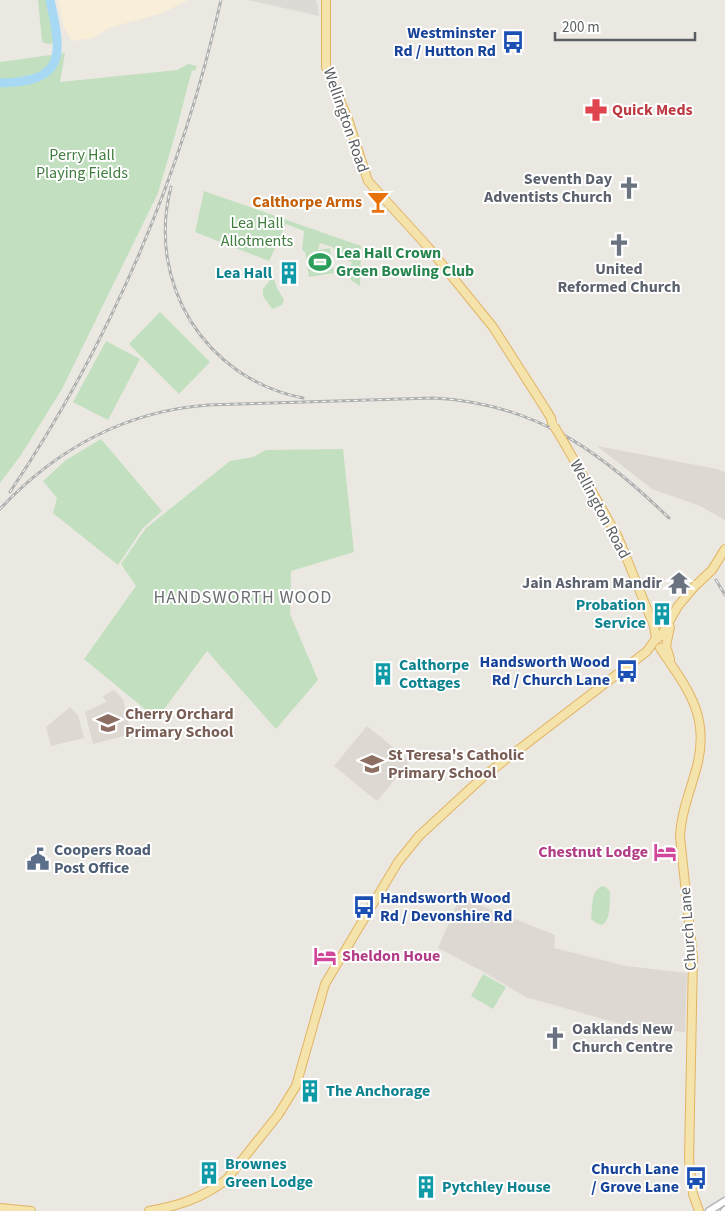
<svg xmlns="http://www.w3.org/2000/svg" width="725" height="1211" font-family="'Source Sans 3',sans-serif">
	<rect width="100%" height="100%" fill="#ebe8e1"/>
	<!-- commercial -->
	<path fill="#f9efd8" d="M58 0H188L162 13 109 28 93 38 72 41 64 28Z"/>
	<!-- industrial -->
	<path fill="#dcdad5" d="M248 0H316L318 7 319 16Z"/>
	<!-- education -->
	<g fill="#ddd9d2">
		<path d="M597 446 717 469 725 472V520L700 506 652 489Z"/>
		<path d="M114 690 123 699 131 734 93 744 85 712 106 702 103 696Z"/>
		<path d="M70 707 78 715 84 738 51 746 46 727Z"/>
		<path d="M367 726 410 761 377 801 334 766Z"/>
		<path d="M460 897 555 935 554 948 626 966 687 973 685 1032 638 1029 526 997 480 970 438 948Z"/>
	</g>
	<!-- green -->
	<g fill="#c2e0c0">
		<path d="M38 0H47L54 30V43L48 44 42 42Z"/>
		<path d="M65 53 60 82 177 70 188 64 197 66 195 71 192 70 175 135 158 193 62 389 21 455 0 483V62Z"/>
		<path d="M204 191 361 246 360 286 351 280 346 273 352 263 332 247 320 243 318 250 330 248 334 273 309 277 305 252 302 250 304 231 286 224 269 261 195 232Z"/>
		<path d="M273 276 277 288 284 300 282 305 272 309 263 296V289Z"/>
		<path d="M160 312 210 362 179 394 129 344Z"/>
		<path d="M106 341 140 359 108 420 73 402Z"/>
		<path d="M101 439 162 511 143 528 118 565 53 513 57 498 43 481 66 460Z"/>
		<path d="M343 449 354 552 291 571 290 614 318 680 276 729 207 651 157 719 84 659 136 586 121 564 146 528 230 461 253 457 266 450Z"/>
		<path d="M604 886 610 891C609 902 612 919 602 925L596 923 591 919C593 907 590 888 604 886Z"/>
		<path d="M483 974 506 987 493 1009 471 996Z"/>
	</g>
	<g fill="none" stroke-linecap="round" stroke-linejoin="round">
		<!-- river -->
		<path stroke="#a7d9f5" stroke-width="9" d="M0 83C67 82 62 54 50 0"/>
		<defs>
			<g id="minor">
				<path d="M709 1211 725 1201"/>
				<path d="M724 1211 725 1210"/>
			</g>
			<g id="major">
				<path d="M326 0V67L348 119 368 181 428 247 493 327 541 402 551 418 552 423"/>
				<path d="M566 446 618 537 654 626 656 639"/>
				<path d="M670 627 666 646 670 659"/>
				<path d="M661 636 678 606 695 586 712 570 725 549"/>
				<path d="M660 648C685 686 709 712 698 762 692 787 681 811 680 837L693 958 689 1160 693 1194 699 1211"/>
				<path d="M0 1208 31 1211"/>
				<path d="M149 1211C178 1206 203 1198 227 1179L278 1115 296 1086 325 984 398 862 419 836 483 777 646 652C651 647 655 637 661 636"/>
			</g>
		</defs>
		<!-- minor casing -->
		<use href="#minor" stroke="#b2b4b7" stroke-width="9"/>
		<!-- major casing -->
		<use href="#major" stroke="#e1b464" stroke-width="10"/>
		<!-- minor -->
		<use href="#minor" stroke="#fff" stroke-width="6"/>
		<!-- major -->
		<use href="#major" stroke="#f5e3ac" stroke-width="8"/>
		<defs>
			<g id="rail">
				<path d="M171 187C146 283 205 379 303 398"/>
				<path d="M10 492C110 343 182 175 221 0"/>
				<path d="M0 509C56 449 126 411 208 405L433 398C534 403 599 450 669 518"/>
				<path d="M716 580 725 595"/>
			</g>
		</defs>
		<!-- rail casing -->
		<use href="#rail" stroke="#afb0b0" stroke-width="3"/>
		<!-- rail -->
		<use href="#rail" stroke="#fff" stroke-width="1" stroke-dasharray="4" stroke-linecap="butt"/>
		<defs>
			<path id="major-bridge" d="M554 426 566 446"/>
		</defs>
		<!-- major-bridge casing -->
		<use href="#major-bridge" stroke="#e1b464" stroke-width="10" stroke-linecap="butt"/>
		<!-- major-bridge -->
		<use href="#major-bridge" stroke="#f5e3ac" stroke-width="8"/>
	</g>
	<!-- icons -->
	<defs>
		<symbol id="bus-bare" viewBox="-9 -9 18 18"><path d="M-5-6H5V4H4V6H2V4H-2V6H-4V4H-5ZM-3.5-4V0h7V-4ZM-3.5 1.2v1.5H-2V1.2ZM2 1.2v1.5H3.5V1.2Z" fill="#1a4fb4" stroke="#fff" stroke-width="2.5" paint-order="stroke"/></symbol>
		<symbol id="pharmacy-bare" viewBox="-9 -9 18 18"><path d="M-2-6h4v4h4v4h-4v4h-4v-4h-4v-4h4Z" fill="#e0444e" stroke="#fff" stroke-width="2.5" paint-order="stroke"/></symbol>
		<symbol id="church-bare" viewBox="-9 -9 18 18"><path d="M-1.2-6h2.4v3.5h3.3v2.4h-3.3V6h-2.4V-.1h-3.3v-2.4h3.3Z" fill="#6b7280" stroke="#fff" stroke-width="2.5" paint-order="stroke"/></symbol>
		<symbol id="bar-bare" viewBox="-9 -9 18 18"><path d="M-6-5H6L.8 .8V4.5H3.5V6h-7V4.5H-.8V.8Z" fill="#e8710a" stroke="#fff" stroke-width="2.5" paint-order="stroke"/></symbol>
		<symbol id="stadium-bare" viewBox="-9 -9 18 18"><path d="M0-5a6.5 5 0 1 0 0 10a6.5 5 0 1 0 0-10ZM-3.5-1.8h7v3.6h-7Z" fill="#2e9e5b" stroke="#fff" stroke-width="2.5" paint-order="stroke"/></symbol>
		<symbol id="building-bare" viewBox="-9 -9 18 18"><path d="M-4-6H4V6H1V3H-1V6H-4ZM-2.5-4.3h1.7v1.8h-1.7ZM.8-4.3h1.7v1.8H.8ZM-2.5-1h1.7V.8h-1.7ZM.8-1h1.7V.8H.8Z" fill="#0f9aa8" stroke="#fff" stroke-width="2.5" paint-order="stroke"/></symbol>
		<symbol id="temple-bare" viewBox="-9 -9 18 18"><path d="M0-6L5-2H3V0L6.5 2.5H4V6H1.5V3h-3V6H-4V2.5H-6.5L-3 0V-2H-5Z" fill="#6b7280" stroke="#fff" stroke-width="2.5" paint-order="stroke"/></symbol>
		<symbol id="school-bare" viewBox="-9 -9 18 18"><path d="M0-5L7-2L0 1L-7-2ZM-4 1L0 2.5L4 1V4Q0 6-4 4Z" fill="#8d6e63" stroke="#fff" stroke-width="2.5" paint-order="stroke"/></symbol>
		<symbol id="hotel-bare" viewBox="-9 -9 18 18"><path d="M-6-4.5h1.5V1H6V5H4.5V3h-9V5H-6ZM-4 0a1.8 1.8 0 1 1 3.6 0ZM.5 0V-2.5h3Q6-2.5 6 0Z" fill="#d1479c" stroke="#fff" stroke-width="2.5" paint-order="stroke"/></symbol>
		<symbol id="civic-bare" viewBox="-9 -9 18 18"><path d="M-.6-6.5H3V-4.5H.6V-3L4-1V1h2V6H-6V1h2V-1L-.6-3ZM-1.2 2.5V6h2.4V2.5Z" fill="#5c6f8a" stroke="#fff" stroke-width="2.5" paint-order="stroke"/></symbol>
	</defs>
	<g fill-rule="evenodd">
		<use href="#bus-bare" x="497" y="26" width="32" height="32"/>
		<use href="#pharmacy-bare" x="580" y="94" width="32" height="32"/>
		<use href="#church-bare" x="613" y="172" width="32" height="32"/>
		<use href="#bar-bare" x="362" y="186" width="32" height="32"/>
		<use href="#church-bare" x="603" y="229" width="32" height="32"/>
		<use href="#stadium-bare" x="304" y="246" width="32" height="32"/>
		<use href="#building-bare" x="273" y="257" width="32" height="32"/>
		<use href="#temple-bare" x="663" y="567" width="32" height="32"/>
		<use href="#building-bare" x="646" y="598" width="32" height="32"/>
		<use href="#bus-bare" x="611" y="655" width="32" height="32"/>
		<use href="#building-bare" x="367" y="658" width="32" height="32"/>
		<use href="#school-bare" x="92" y="707" width="32" height="32"/>
		<use href="#school-bare" x="356" y="748" width="32" height="32"/>
		<use href="#hotel-bare" x="649" y="836" width="32" height="32"/>
		<use href="#civic-bare" x="22" y="843" width="32" height="32"/>
		<use href="#bus-bare" x="348" y="891" width="32" height="32"/>
		<use href="#hotel-bare" x="309" y="940" width="32" height="32"/>
		<use href="#church-bare" x="539" y="1022" width="32" height="32"/>
		<use href="#building-bare" x="294" y="1075" width="32" height="32"/>
		<use href="#building-bare" x="193" y="1157" width="32" height="32"/>
		<use href="#bus-bare" x="680" y="1162" width="32" height="32"/>
		<use href="#building-bare" x="410" y="1171" width="32" height="32"/>
	</g>
	<g text-anchor="middle" dominant-baseline="central" stroke-width="4" stroke-linejoin="round" paint-order="stroke">
		<!-- transit labels -->
		<g font-size="16" font-weight="bold" fill="#164399" stroke="#fff" text-anchor="end">
			<text x="496" y="33">Westminster<tspan x="496" dy="18">Rd / Hutton Rd</tspan></text>
			<text x="610" y="662">Handsworth Wood<tspan x="610" dy="18">Rd / Church Lane</tspan></text>
			<text x="380" y="898" text-anchor="start">Handsworth Wood<tspan x="380" dy="18">Rd / Devonshire Rd</tspan></text>
			<text x="679" y="1169">Church Lane<tspan x="679" dy="18">/ Grove Lane</tspan></text>
		</g>
		<!-- health labels -->
		<g font-size="16" font-weight="bold" fill="#be3a42" stroke="#fff" text-anchor="start">
			<text x="612" y="110">Quick Meds</text>
		</g>
		<!-- street labels -->
		<g font-size="16" fill="#5a5d60" stroke="#fff">
			<text transform="translate(346 120) rotate(71)">Wellington Road</text>
			<text transform="translate(600 509) rotate(62)">Wellington Road</text>
			<text transform="translate(688 929) rotate(-94)">Church Lane</text>
		</g>
		<!-- park labels -->
		<g font-size="16" fill="#3f7c3d" stroke="#fff">
			<text x="82" y="155">Perry Hall<tspan x="82" dy="18">Playing Fields</tspan></text>
			<text x="257" y="223">Lea Hall<tspan x="257" dy="18">Allotments</tspan></text>
		</g>
		<!-- worship labels -->
		<g font-size="16" font-weight="bold" fill="#5b616d" stroke="#fff" text-anchor="end">
			<text x="612" y="179">Seventh Day<tspan x="612" dy="18">Adventists Church</tspan></text>
			<text x="619" y="269" text-anchor="middle">United<tspan x="619" dy="18">Reformed Church</tspan></text>
			<text x="662" y="583">Jain Ashram Mandir</text>
			<text x="572" y="1029" text-anchor="start">Oaklands New<tspan x="572" dy="18">Church Centre</tspan></text>
		</g>
		<!-- food labels -->
		<g font-size="16" font-weight="bold" fill="#c56008" stroke="#fff" text-anchor="end">
			<text x="362" y="202">Calthorpe Arms</text>
		</g>
		<!-- leisure labels -->
		<g font-size="16" font-weight="bold" fill="#27864d" stroke="#fff" text-anchor="start">
			<text x="336" y="253">Lea Hall Crown<tspan x="336" dy="18">Green Bowling Club</tspan></text>
		</g>
		<!-- culture labels -->
		<g font-size="16" font-weight="bold" fill="#0d838f" stroke="#fff" text-anchor="start">
			<text x="272" y="273" text-anchor="end">Lea Hall</text>
			<text x="646" y="605" text-anchor="end">Probation<tspan x="646" dy="18">Service</tspan></text>
			<text x="399" y="665">Calthorpe<tspan x="399" dy="18">Cottages</tspan></text>
			<text x="326" y="1091">The Anchorage</text>
			<text x="225" y="1164">Brownes<tspan x="225" dy="18">Green Lodge</tspan></text>
			<text x="442" y="1187">Pytchley House</text>
		</g>
		<!-- education labels -->
		<g font-size="16" font-weight="bold" fill="#785e54" stroke="#fff" text-anchor="start">
			<text x="125" y="714">Cherry Orchard<tspan x="125" dy="18">Primary School</tspan></text>
			<text x="388" y="755">St Teresa's Catholic<tspan x="388" dy="18">Primary School</tspan></text>
		</g>
		<!-- service labels -->
		<g font-size="16" font-weight="bold" fill="#4e5e75" stroke="#fff" text-anchor="start">
			<text x="54" y="850">Coopers Road<tspan x="54" dy="18">Post Office</tspan></text>
		</g>
		<!-- hotel labels -->
		<g font-size="16" font-weight="bold" fill="#b23c85" stroke="#fff" text-anchor="end">
			<text x="648" y="852">Chestnut Lodge</text>
			<text x="342" y="956" text-anchor="start">Sheldon Houe</text>
		</g>
		<!-- neighbourhood labels -->
		<g font-size="18" letter-spacing="1" fill="#6b6f72" stroke="#fff">
			<text x="243" y="597">HANDSWORTH WOOD</text>
		</g>
	</g>
	<!-- scale -->
	<path d="M555 32v8h140v-8" fill="none" stroke="#5a5d60" stroke-width="2.5"/>
	<text x="562" y="32" font-size="15" fill="#5a5d60" stroke="#ffffff" stroke-width="4" paint-order="stroke">200 m</text>
</svg>
